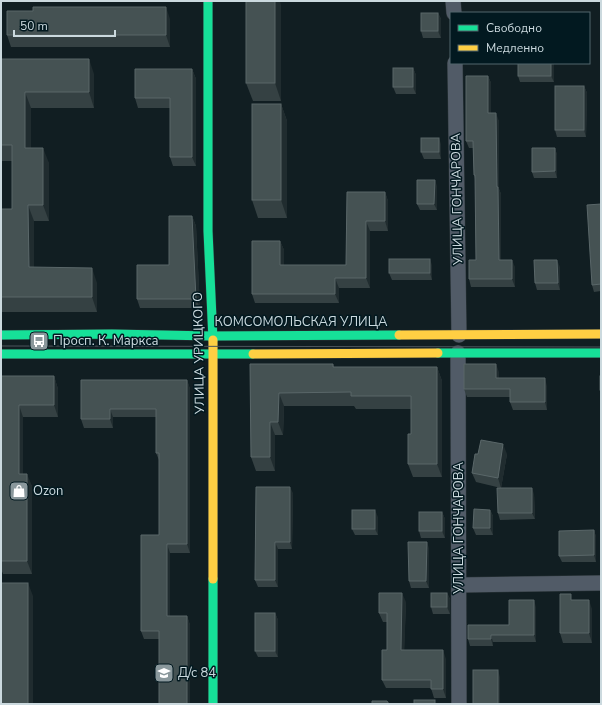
<svg xmlns="http://www.w3.org/2000/svg" width="602" height="705" font-family="'Nunito Sans',sans-serif">
	<rect width="100%" height="100%" fill="#111e22"/>
	<g fill="none" stroke-linecap="round" stroke-linejoin="round">
		<defs>
			<g id="street">
				<path d="M453 1 454 13"/>
				<path d="M455 63 459 335"/>
				<path d="M458 353 459 704"/>
				<path d="M459 585 601 583"/>
			</g>
			<g id="fast">
				<path d="M208 1V231L213 340"/>
				<path d="M1 335 112 334 212 336 399 335"/>
				<path d="M438 353H601"/>
				<path d="M1 354H253"/>
				<path d="M213 704V579"/>
			</g>
			<g id="slow">
				<path d="M399 335 601 334"/>
				<path d="M253 354 438 353"/>
				<path d="M213 579V340"/>
			</g>
		</defs>
		<!-- street casing -->
		<use href="#street" stroke="#2d373b" stroke-width="16"/>
		<!-- fast casing -->
		<use href="#fast" stroke="#2d373b" stroke-width="10"/>
		<!-- slow casing -->
		<use href="#slow" stroke="#2d373b" stroke-width="10"/>
		<!-- street -->
		<use href="#street" stroke="#515b67" stroke-width="15"/>
		<!-- fast -->
		<use href="#fast" stroke="#16e098" stroke-width="9"/>
		<!-- slow -->
		<use href="#slow" stroke="#ffcf43" stroke-width="9"/>
		<!-- tram -->
		<path stroke="#4c555c" stroke-width="1" d="M1 346 601 347"/>
	</g>
	<!-- wall -->
	<g fill="#354143">
		<path d="M281 5V101H253L246 83Z"/>
		<path d="M438 13 441 19V38H423L421 31Z"/>
		<path d="M170 19V47H11L7 35Z"/>
		<path d="M1 59 94 74V108H31V148L49 163V221H34V268L97 283V312H2L1 310V209H12V161H1Z"/>
		<path d="M554 63V82H520L518 76Z"/>
		<path d="M413 68 416 75V94H396L393 87Z"/>
		<path d="M192 69 196 79V166H173L170 157V108H138L135 98Z"/>
		<path d="M488 76 491 83V113L499 121V189L501 194V260L515 267V287H471L469 279 476 260 475 179 474 175 473 148H469L466 141Z"/>
		<path d="M584 86 587 93 586 137H557L555 130Z"/>
		<path d="M281 104 287 121V218H258L252 200Z"/>
		<path d="M441 144V159H424L421 152Z"/>
		<path d="M555 148 557 155V178H534L532 172Z"/>
		<path d="M437 186V210H420L417 204Z"/>
		<path d="M347 192H385L388 201V231H370V288H339V303H255L252 294 280 241 284 250V265H346Z"/>
		<path d="M601 204V291L594 292 592 285Z"/>
		<path d="M192 216 196 226 200 308H140L137 299 169 265Z"/>
		<path d="M432 265V280H392L389 273Z"/>
		<path d="M560 267V290H537L535 283Z"/>
		<path d="M250 364H333L334 367H437L442 381V477H413L408 464 411 434V409H356L354 406H284L283 435H275V471H256L251 457Z"/>
		<path d="M499 372V378L547 386V410H513L510 402V397H467L464 389Z"/>
		<path d="M1 376H54L58 389V417H23V474L32 486V574H3L1 569Z"/>
		<path d="M187 380 190 389V553H170V616H187L190 625V704L159 639H144L141 631 159 535V460L156 453V417H113V428H84L81 419Z"/>
		<path d="M507 454 501 488 476 482 472 473Z"/>
		<path d="M293 493 292 549H278V587H258L255 580Z"/>
		<path d="M534 494 535 519 500 520 498 513Z"/>
		<path d="M490 510 493 516V535H476L473 528Z"/>
		<path d="M442 512 445 519V538H421L419 531Z"/>
		<path d="M378 517V535H355L352 529Z"/>
		<path d="M594 530 596 537V562H562L559 556Z"/>
		<path d="M429 548V588H411L409 581Z"/>
		<path d="M447 593 450 599V614H433L431 607Z"/>
		<path d="M573 600 592 609V643H563L560 633Z"/>
		<path d="M406 602 404 650 446 659V698H434L431 688H386L382 680 387 650V622H383L379 613Z"/>
		<path d="M536 607V642H493V646H470L468 639 509 625Z"/>
		<path d="M275 613 278 620V657H258L255 651Z"/>
	</g>
	<!-- shaded-wall -->
	<g fill="#202c2f">
		<path d="M275 1H280L281 5V101L275 83Z"/>
		<path d="M166 7 170 19V47L166 35Z"/>
		<path d="M438 13 441 19V38L438 31Z"/>
		<path d="M89 59 94 74V108L89 92Z"/>
		<path d="M551 63H554V82L551 76Z"/>
		<path d="M413 68 416 75V94L413 87Z"/>
		<path d="M192 69 196 79V166L192 157Z"/>
		<path d="M488 76 491 83V121L488 113Z"/>
		<path d="M584 86 587 93 586 137 584 130Z"/>
		<path d="M25 92 31 108V163L25 148Z"/>
		<path d="M281 104 287 121V218L281 200Z"/>
		<path d="M496 113 499 121V189L501 194V267L499 260 497 187Z"/>
		<path d="M439 138 441 144V159L439 152Z"/>
		<path d="M43 148 49 163V221L43 205Z"/>
		<path d="M555 148 557 155V178L555 171Z"/>
		<path d="M435 180 437 186V210L434 204Z"/>
		<path d="M385 192 388 201V231L385 221Z"/>
		<path d="M28 205 34 221V283L29 267Z"/>
		<path d="M192 216 196 226 200 308 196 299Z"/>
		<path d="M366 221 370 231V288L366 278Z"/>
		<path d="M280 241 284 250V275L280 265Z"/>
		<path d="M430 259 432 265V280L430 273Z"/>
		<path d="M512 260 515 267V287L512 279Z"/>
		<path d="M557 260 560 267V290L558 283Z"/>
		<path d="M92 268 97 283V312L92 297Z"/>
		<path d="M335 278 339 288V303L335 294Z"/>
		<path d="M496 364 499 372V386L496 378Z"/>
		<path d="M437 367 442 381V477L437 464Z"/>
		<path d="M54 376 58 389V417L54 405Z"/>
		<path d="M545 378 547 386V410L545 402Z"/>
		<path d="M187 380 190 389V553L187 544Z"/>
		<path d="M279 393 284 406 283 435 278 422Z"/>
		<path d="M19 405 23 417V486L19 474Z"/>
		<path d="M110 409 113 417V428L110 419Z"/>
		<path d="M270 422 275 435V471L270 457Z"/>
		<path d="M503 444 507 454 501 488 498 478Z"/>
		<path d="M27 474 32 486V574L27 561Z"/>
		<path d="M290 487 293 493 292 549 290 542Z"/>
		<path d="M532 488 534 494 535 519 532 513Z"/>
		<path d="M375 510 378 517V535L375 529Z"/>
		<path d="M490 510 493 516V535L490 528Z"/>
		<path d="M442 512 445 519V538L442 531Z"/>
		<path d="M594 530 596 537V562L594 555Z"/>
		<path d="M275 542 278 549V587L275 580Z"/>
		<path d="M427 542 429 548V588L426 581Z"/>
		<path d="M167 544 170 553V625L167 616Z"/>
		<path d="M28 583 33 596V704H28Z"/>
		<path d="M402 593 406 602 404 659 401 650Z"/>
		<path d="M447 593 450 599V614L447 607Z"/>
		<path d="M534 600 536 607V642L534 635Z"/>
		<path d="M589 600 592 609V643L589 633Z"/>
		<path d="M275 613 278 620V657L275 651Z"/>
		<path d="M187 616 190 625V704H187Z"/>
		<path d="M491 635 493 642V646L491 639Z"/>
		<path d="M443 650 446 659V698L443 689Z"/>
		<path d="M498 670 500 677V704H498Z"/>
	</g>
	<!-- building -->
	<g fill="#455253" stroke="#5a6769">
		<rect x="246" y="1" width="29" height="82"/>
		<path d="M33 7H166V35H7V11H33Z"/>
		<rect x="421" y="13" width="17" height="18"/>
		<path d="M1 59H89V92H25V148H43V205H28L29 267 92 268V297H1V209H12V145H1Z"/>
		<rect x="518" y="63" width="33" height="13"/>
		<rect x="393" y="68" width="20" height="19"/>
		<path d="M135 69H192V157H170V98H135Z"/>
		<path d="M466 76H488V113H496L497 187H498L499 260H512V279H469V260H476L475 175H474L473 141H466Z"/>
		<rect x="555" y="86" width="29" height="44"/>
		<rect x="252" y="104" width="29" height="96"/>
		<rect x="421" y="138" width="18" height="14"/>
		<path d="M532 148H555V171L532 172Z"/>
		<path d="M417 180H435L434 204H417Z"/>
		<path d="M347 192H385V221H366V278H335V294H252V241H280V265H346Z"/>
		<path d="M601 204V284L592 285 587 205Z"/>
		<path d="M169 216H192L196 299H137V265H169Z"/>
		<rect x="389" y="259" width="41" height="14"/>
		<path d="M534 260H557L558 283H535Z"/>
		<path d="M250 364H333V367H437V464H408V434H411V396H351V392L279 393 278 422H270V457H251Z"/>
		<path d="M464 364H496V378H545V402H510V389H464Z"/>
		<path d="M1 376H54V405H19V474H27V561H1Z"/>
		<rect x="600" y="376" width="1" height="14"/>
		<path d="M81 380H187V544H167V616H187V704H159V631H141V535H159V453H156V409H110V419H81Z"/>
		<path d="M481 440 503 444 498 478 472 473 475 454H478Z"/>
		<path d="M256 487H290V542H275V580H255Z"/>
		<path d="M497 488H532V513H498Z"/>
		<path d="M474 509 490 510V528H473Z"/>
		<rect x="352" y="510" width="23" height="19"/>
		<rect x="419" y="512" width="23" height="19"/>
		<path d="M594 530V555L559 556V531Z"/>
		<path d="M408 542H427L426 581H409Z"/>
		<rect x="1" y="583" width="27" height="121"/>
		<path d="M379 593H402L401 650H443V689H431V680H382V650H387V613H379Z"/>
		<rect x="431" y="593" width="16" height="14"/>
		<path d="M560 594H571V600H589V633H560Z"/>
		<path d="M509 600H534V635H491V639H468V625H509Z"/>
		<rect x="255" y="613" width="20" height="38"/>
		<rect x="473" y="670" width="25" height="34"/>
		<rect x="414" y="700" width="21" height="4"/>
		<path d="M372 701H387L389 704H372Z"/>
	</g>
	<!-- icons -->
	<defs>
		<symbol id="bus-square" viewBox="-11 -11 22 22"><rect x="-9" y="-9" width="18" height="18" rx="4" fill="#8a989c" stroke="#021920"/><path d="M-5-6H5V4H4V6H2V4H-2V6H-4V4H-5ZM-3.5-4V0h7V-4ZM-3.5 1.2v1.5H-2V1.2ZM2 1.2v1.5H3.5V1.2Z" fill="#fff"/></symbol>
		<symbol id="shop-square" viewBox="-11 -11 22 22"><rect x="-9" y="-9" width="18" height="18" rx="4" fill="#8a989c" stroke="#021920"/><path d="M-5-2.5h2.3a2.7 3.5 0 0 1 5.4 0H5L5.5 6h-11ZM-1.5-2.5h3a1.5 2.3 0 0 0-3 0Z" fill="#fff"/></symbol>
		<symbol id="school-square" viewBox="-11 -11 22 22"><rect x="-9" y="-9" width="18" height="18" rx="4" fill="#8a989c" stroke="#021920"/><path d="M0-5L7-2L0 1L-7-2ZM-4 1L0 2.5L4 1V4Q0 6-4 4Z" fill="#fff"/></symbol>
	</defs>
	<g fill-rule="evenodd">
		<use href="#bus-square" x="28" y="330" width="22" height="22"/>
		<use href="#shop-square" x="8" y="480" width="22" height="22"/>
		<use href="#school-square" x="153" y="662" width="22" height="22"/>
	</g>
	<g text-anchor="middle" dominant-baseline="central" stroke-width="3" stroke-linejoin="round" paint-order="stroke">
		<!-- street labels -->
		<g font-size="13" fill="#cbd9de" stroke="#021920">
			<text transform="translate(457 199) rotate(-91)">УЛИЦА ГОНЧАРОВА</text>
			<text x="301" y="322">КОМСОМОЛЬСКАЯ УЛИЦА</text>
			<text transform="translate(199 353) rotate(-91)">УЛИЦА УРИЦКОГО</text>
			<text transform="translate(459 528) rotate(-90)">УЛИЦА ГОНЧАРОВА</text>
		</g>
		<!-- poi labels -->
		<g font-size="13" fill="#cbd9de" stroke="#021920" text-anchor="start">
			<text x="53" y="341">Просп. К. Маркса</text>
			<text x="33" y="491">Ozon</text>
			<text x="178" y="673">Д/с 84</text>
		</g>
	</g>
	<!-- border -->
	<rect width="602" height="705" fill="none" stroke="#cbd9de" stroke-width="4"/>
	<!-- legend -->
	<rect x="450" y="12" width="140" height="52" fill="#021920" stroke="#52666c"/>
	<rect x="458" y="25" width="20" height="6" fill="#16e098" stroke="#52666c"/>
	<text x="486" y="32" font-size="12" fill="#cbd9de">Свободно</text>
	<rect x="458" y="45" width="20" height="6" fill="#ffcf43" stroke="#52666c"/>
	<text x="486" y="52" font-size="12" fill="#cbd9de">Медленно</text>
	<!-- scale -->
	<path d="M14 30v6h101v-6" fill="none" stroke="#cbd9de" stroke-width="2"/>
	<text x="20" y="30" font-size="12" fill="#cbd9de" stroke="#021920" stroke-width="3" paint-order="stroke">50 m</text>
</svg>
